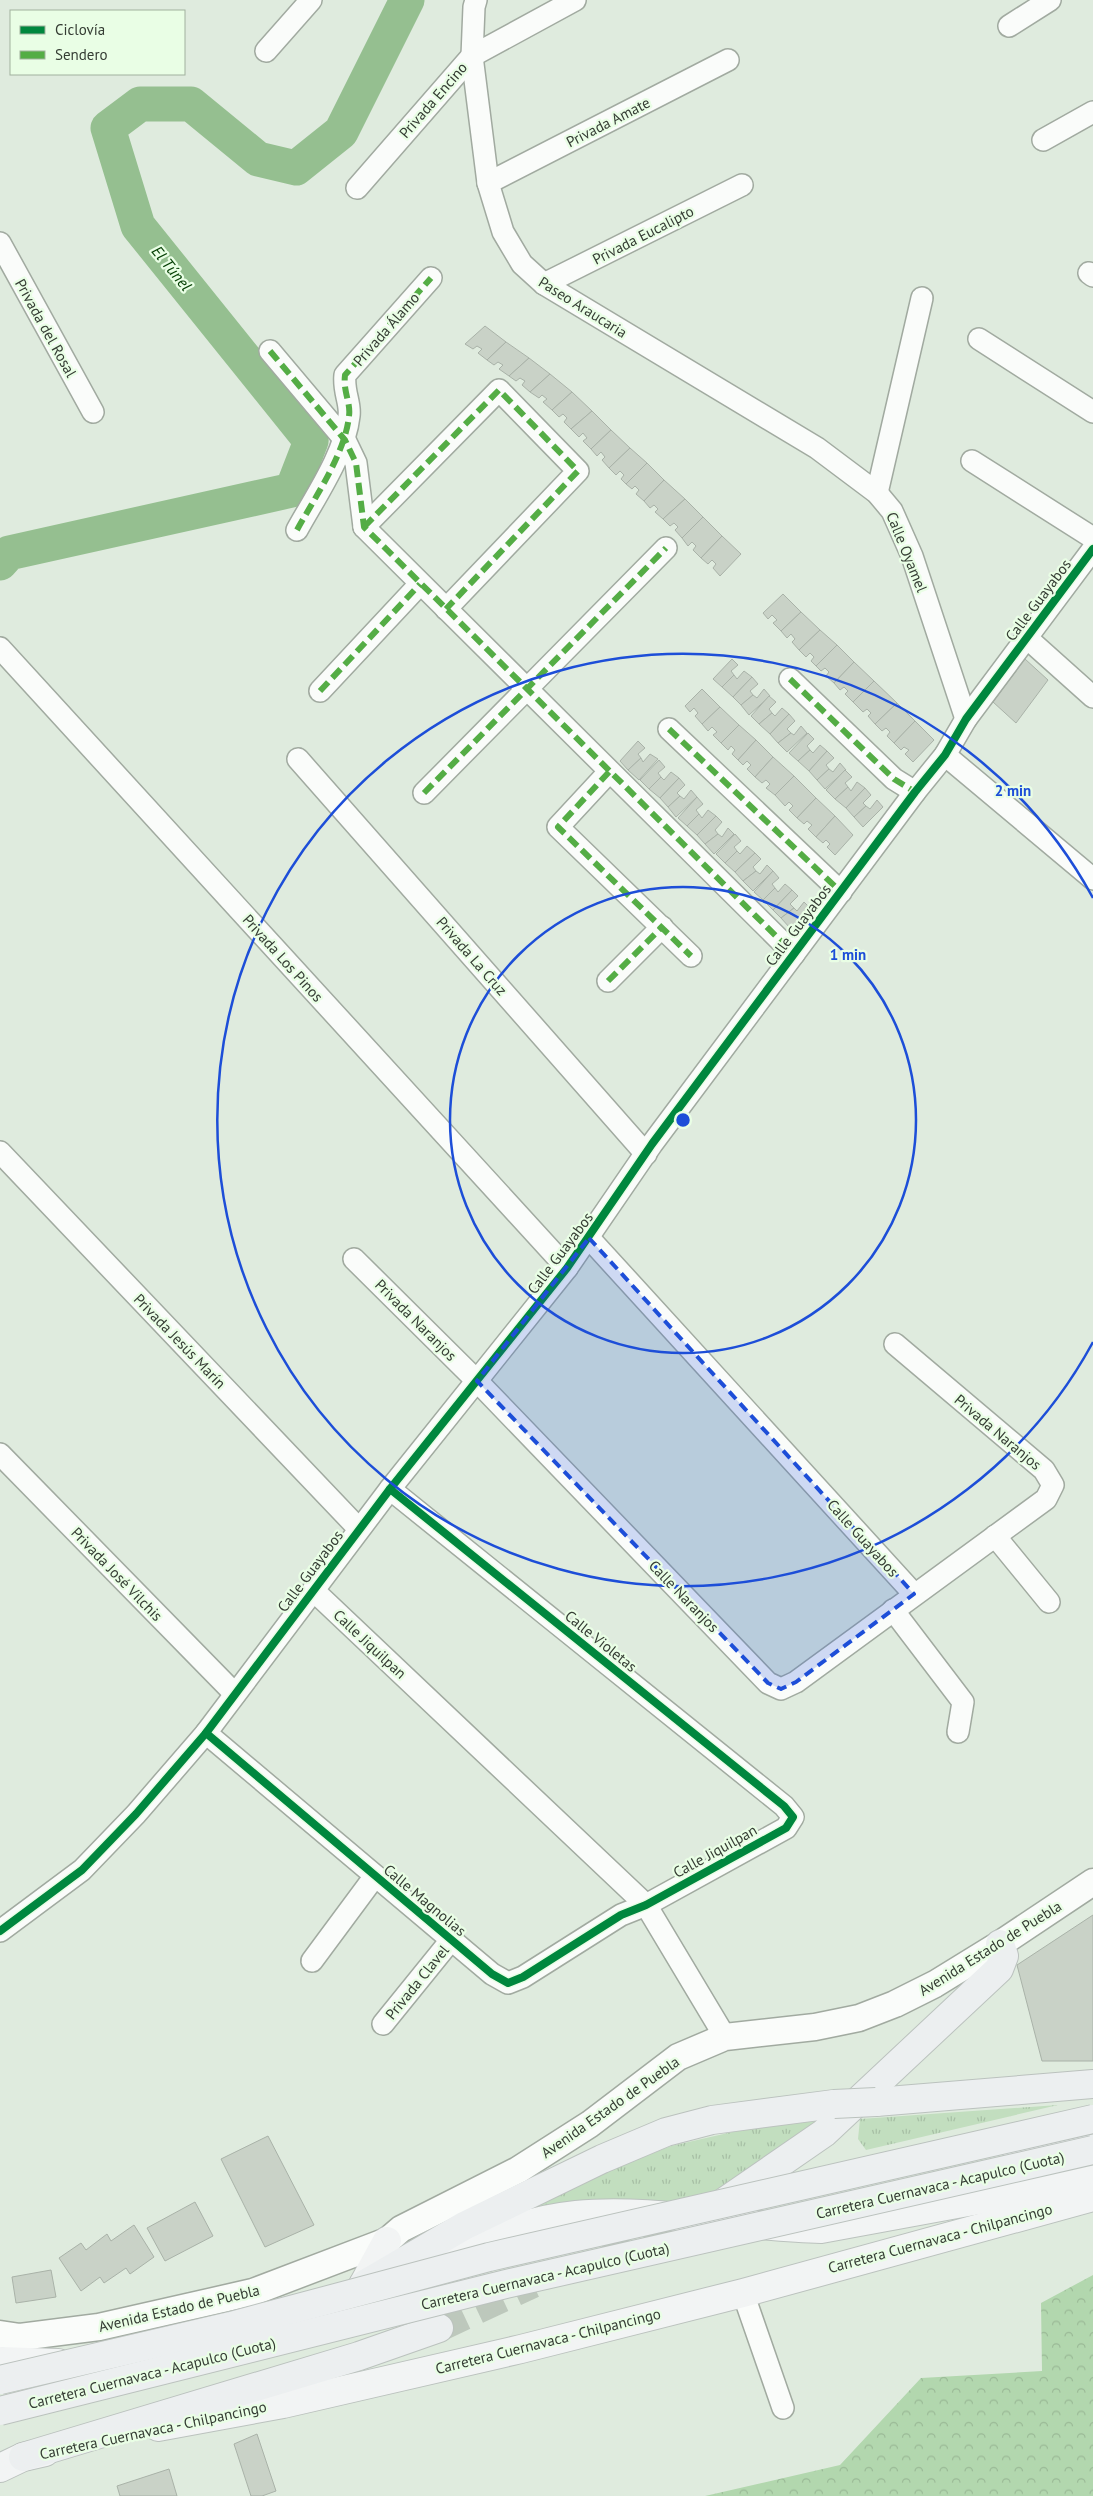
<svg xmlns="http://www.w3.org/2000/svg" width="1093" height="2496" font-family="'PT Sans',sans-serif">
	<defs>
		<pattern id="grass-tufts" width="24" height="20" patternUnits="userSpaceOnUse" patternTransform="scale(1.25)"><rect width="24" height="20" fill="#c2debf"/><path d="M3 7l-1-3M5 7V3M7 7l1-3M15 17l-1-3M17 17v-4M19 17l1-3" fill="none" stroke="#a7bfa5"/></pattern>
		<pattern id="forest-crowns" width="20" height="18" patternUnits="userSpaceOnUse" patternTransform="scale(1.25)"><rect width="20" height="18" fill="#b2d7ae"/><path d="M2 6a3 3 0 1 1 6 0M12 15a3 3 0 1 1 6 0" fill="none" stroke="#9ab996"/></pattern>
	</defs>
	<rect width="100%" height="100%" fill="#dfebde"/>
	<!-- grass -->
	<g fill="url(#grass-tufts)">
		<path d="M1058 2105 866 2150 858 2139 860 2119Z"/>
		<path d="M819 2118 799 2136 697 2205 494 2223 603 2173 671 2146 741 2130Z"/>
	</g>
	<!-- forest -->
	<path fill="url(#forest-crowns)" d="M1093 2275V2496H705L840 2465 921 2378 1042 2371 1041 2303Z"/>
	<g fill="none" stroke-linecap="round" stroke-linejoin="round">
		<!-- river -->
		<path stroke="#95bf90" stroke-width="35" d="M0 563 9 553 292 490 311 441 138 226 108 128 140 104H191L258 159 296 168 341 132 407 0"/>
	</g>
	<!-- building -->
	<g fill="#c9d2c7" stroke="#a9b2a8">
		<path d="M485 326 506 342 487 360 478 353 482 349 477 346 473 349 465 344Z"/>
		<path d="M506 342 529 358 509 376 499 369 503 365 498 362 494 365 487 360Z"/>
		<path d="M529 358 550 374 530 392 522 385 525 381 520 378 516 381 509 376Z"/>
		<path d="M550 374 572 392 552 410 543 402 547 399 542 395 539 398 530 392Z"/>
		<path d="M572 392 592 411 571 429 564 422 567 418 563 414 559 417 552 410Z"/>
		<path d="M592 411 611 430 591 449 583 441 587 438 583 433 579 437 571 429Z"/>
		<path d="M611 430 630 448 609 468 602 460 605 457 601 452 597 456 591 449Z"/>
		<path d="M630 448 647 463 626 484 621 479 624 475 620 471 616 475 609 468Z"/>
		<path d="M647 463 664 480 644 501 636 494 639 490 635 486 632 489 626 484Z"/>
		<path d="M664 480 685 499 663 519 655 512 658 509 654 505 650 508 644 501Z"/>
		<path d="M685 499 703 517 682 538 675 530 678 527 674 523 670 526 663 519Z"/>
		<path d="M703 517 722 536 701 558 693 550 696 546 692 542 688 546 682 538Z"/>
		<path d="M722 536 741 554 720 576 713 568 716 564 712 560 708 564 701 558Z"/>
		<path d="M783 594 801 612 781 631 773 623 777 620 772 615 768 619 763 613Z"/>
		<path d="M801 612 820 630 799 650 792 642 795 639 791 634 787 638 781 631Z"/>
		<path d="M820 630 837 645 816 666 811 661 814 657 810 653 806 657 799 650Z"/>
		<path d="M837 645 854 662 834 683 826 676 829 672 825 668 821 671 816 666Z"/>
		<path d="M732 659 738 665 731 671 734 675 722 687 713 679Z"/>
		<path d="M1025 659 1048 680 1016 723 993 702Z"/>
		<path d="M854 662 874 681 853 702 845 694 848 691 844 687 840 690 834 683Z"/>
		<path d="M744 671 752 677 733 697 722 687 734 675 737 679Z"/>
		<path d="M752 677 758 684 750 691 753 695 741 705 733 697Z"/>
		<path d="M874 681 897 703 875 724 868 716 871 713 867 709 863 712 853 702Z"/>
		<path d="M702 689 720 707 702 724 695 716 698 713 694 708 690 712 685 706Z"/>
		<path d="M764 689 770 696 749 715 741 705 753 695 757 698Z"/>
		<path d="M769 696 776 702 769 709 772 713 759 724 751 716Z"/>
		<path d="M897 703 915 721 894 743 887 736 890 732 886 728 882 731 875 724Z"/>
		<path d="M720 707 739 725 721 743 713 735 717 732 712 727 708 731 702 724Z"/>
		<path d="M782 708 789 714 770 734 759 724 772 713 775 716Z"/>
		<path d="M789 714 795 721 787 729 791 733 778 743 770 734Z"/>
		<path d="M915 721 934 740 913 762 905 754 909 750 904 747 901 750 894 743Z"/>
		<path d="M739 725 756 740 738 760 732 754 735 750 731 746 728 750 721 743Z"/>
		<path d="M801 726 807 733 787 752 778 743 791 733 794 735Z"/>
		<path d="M808 733 814 739 807 746 810 750 798 761 789 753Z"/>
		<path d="M756 740 773 757 755 777 747 769 751 765 747 761 743 765 738 760Z"/>
		<path d="M638 741 645 748 638 754 641 758 628 770 620 761Z"/>
		<path d="M820 745 827 751 809 771 798 761 810 750 813 753Z"/>
		<path d="M827 751 834 758 826 765 829 769 817 780 809 771Z"/>
		<path d="M650 754 658 759 639 780 628 770 641 758 643 762Z"/>
		<path d="M773 757 794 776 775 795 766 788 770 784 766 780 762 783 755 777Z"/>
		<path d="M659 760 665 767 658 773 661 777 649 789 640 780Z"/>
		<path d="M840 763 846 770 825 789 817 780 829 769 833 772Z"/>
		<path d="M845 770 852 777 845 783 848 787 835 799 826 790Z"/>
		<path d="M671 772 679 778 660 798 649 789 661 777 664 780Z"/>
		<path d="M794 776 816 798 797 818 789 810 793 806 789 802 785 806 775 795Z"/>
		<path d="M679 778 685 785 677 793 680 796 668 807 660 798Z"/>
		<path d="M857 782 865 788 846 808 835 799 848 787 851 791Z"/>
		<path d="M865 788 871 795 863 803 866 806 854 817 846 808Z"/>
		<path d="M691 790 697 797 676 817 668 807 680 796 684 799Z"/>
		<path d="M697 797 703 804 696 810 699 814 687 826 678 818Z"/>
		<path d="M816 798 835 816 816 837 808 829 812 825 807 821 804 824 797 818Z"/>
		<path d="M877 800 883 807 863 827 854 817 866 806 870 809Z"/>
		<path d="M708 810 716 816 697 835 687 826 699 814 702 818Z"/>
		<path d="M716 816 722 822 715 830 718 834 705 844 697 835Z"/>
		<path d="M835 816 853 835 835 855 827 847 830 844 826 840 823 843 816 837Z"/>
		<path d="M728 828 734 834 714 854 705 844 718 834 722 837Z"/>
		<path d="M735 834 741 841 734 847 737 851 725 863 716 854Z"/>
		<path d="M747 846 755 853 735 872 725 863 737 851 740 854Z"/>
		<path d="M755 853 761 859 753 867 756 871 743 881 735 872Z"/>
		<path d="M767 865 773 871 753 891 743 881 756 871 760 874Z"/>
		<path d="M773 871 779 878 772 884 775 888 763 900 754 892Z"/>
		<path d="M785 884 792 890 773 910 763 900 775 888 778 892Z"/>
		<path d="M792 890 798 896 790 904 794 908 781 918 773 910Z"/>
		<path d="M804 902 810 908 790 928 781 918 794 908 797 911Z"/>
		<path d="M1093 1915V2061H1042L1017 1965Z"/>
		<path d="M268 2136 314 2225 265 2247 221 2159Z"/>
		<path d="M195 2202 213 2236 165 2261 147 2228Z"/>
		<path d="M134 2225 154 2257 130 2274 126 2268 104 2283 100 2277 81 2291 59 2258 81 2243 86 2250 107 2234 111 2241Z"/>
		<path d="M51 2270 56 2297 16 2303 12 2277Z"/>
		<path d="M257 2434 276 2491 262 2496H251L234 2444Z"/>
		<path d="M169 2469 177 2496H120L117 2486Z"/>
	</g>
	<g fill="none" stroke-linecap="round" stroke-linejoin="round">
		<!-- motorway-tunnel -->
		<g stroke="#bdc8bc" stroke-width="28" stroke-dasharray="28 14" stroke-linecap="butt">
			<path d="M605 2254 687 2219"/>
			<path d="M439 2328 533 2284"/>
		</g>
		<defs>
			<g id="minor">
				<path d="M476 0 474 7 472 56 488 183 503 232 522 264 544 284 817 448 877 493 892 511 912 556 966 719"/>
				<path d="M1009 26 1050 0"/>
				<path d="M266 51 311 0"/>
				<path d="M1043 140 1093 112"/>
				<path d="M488 183 728 60"/>
				<path d="M357 188 472 56 575 0"/>
				<path d="M0 243 93 412"/>
				<path d="M1089 273 1093 276"/>
				<path d="M544 284 742 185"/>
				<path d="M979 339 1093 412"/>
				<path d="M270 351 345 440 356 463 364 527 794 954"/>
				<path d="M972 461 1093 538"/>
				<path d="M877 493 922 298"/>
				<path d="M364 527 499 390 578 471 446 609"/>
				<path d="M297 530C315 497 345 454 349 416 351 403 343 392 345 375L431 278"/>
				<path d="M1027 638 1093 697"/>
				<path d="M0 648 567 1268"/>
				<path d="M790 679 894 779 915 792"/>
				<path d="M320 691 420 584"/>
				<path d="M669 729 841 892"/>
				<path d="M945 755 1093 879"/>
				<path d="M298 759 646 1154"/>
				<path d="M609 772 558 827 691 956"/>
				<path d="M424 793 666 548"/>
				<path d="M608 981 662 927"/>
				<path d="M0 1152 359 1529"/>
				<path d="M589 1238 914 1594"/>
				<path d="M354 1259 477 1381 768 1683 781 1689 796 1682 1046 1499 1053 1485 1044 1470 895 1344"/>
				<path d="M0 1454 235 1694"/>
				<path d="M995 1536 1049 1602"/>
				<path d="M313 1590 646 1905 725 2037"/>
				<path d="M893 1610 963 1702 958 1732"/>
				<path d="M206 1733 492 1974 508 1983 523 1977 621 1915 646 1905 786 1828 793 1817 784 1806 390 1489"/>
				<path d="M0 1931 82 1870 136 1814 206 1733 390 1489 567 1268 652 1144 915 792 945 755 966 719 1093 549"/>
				<path d="M312 1961 375 1876"/>
				<path d="M383 2024 451 1940"/>
				<path d="M743 2293 783 2408"/>
			</g>
			<path id="tertiary" d="M0 2334 20 2337 99 2327 253 2292 387 2241 401 2229 518 2170 590 2124 678 2057 725 2037 815 2027 859 2018 895 2004 935 1984 1000 1944 1093 1882"/>
			<g id="primary">
				<path d="M413 2266C465 2247 520 2220 576 2215 653 2207 742 2228 821 2229L1093 2179"/>
				<path d="M363 2285 387 2241"/>
				<path d="M0 2361 58 2363"/>
				<path d="M158 2427 283 2404 521 2349 743 2293 1093 2197"/>
				<path d="M0 2468 23 2457 45 2452"/>
			</g>
			<g id="motorway">
				<path d="M876 2102 1093 2084"/>
				<path d="M1015 2147 1093 2138"/>
				<path d="M724 2202 824 2133 999 1969 1004 1956 1000 1944"/>
				<path d="M363 2285 464 2226 602 2159 666 2132 712 2120 834 2104"/>
				<path d="M23 2457 359 2356 439 2328"/>
			</g>
		</defs>
		<!-- minor casing -->
		<use href="#minor" stroke="#a1aaa0" stroke-width="24"/>
		<!-- tertiary casing -->
		<use href="#tertiary" stroke="#a1aaa0" stroke-width="29"/>
		<!-- primary casing -->
		<use href="#primary" stroke="#bbc2be" stroke-width="30"/>
		<!-- motorway casing -->
		<use href="#motorway" stroke="#bbc2be" stroke-width="30"/>
		<!-- minor -->
		<use href="#minor" stroke="#fafcfa" stroke-width="21"/>
		<!-- tertiary -->
		<use href="#tertiary" stroke="#fafcfa" stroke-width="26"/>
		<!-- primary -->
		<use href="#primary" stroke="#f2f4f4" stroke-width="28"/>
		<!-- motorway -->
		<use href="#motorway" stroke="#eceff0" stroke-width="28"/>
		<defs>
			<g id="motorway-bridge">
				<path d="M834 2104 876 2102"/>
				<path d="M0 2380 231 2326 489 2257 1093 2119"/>
				<path d="M0 2411 506 2284 1093 2150"/>
			</g>
		</defs>
		<!-- motorway-bridge casing -->
		<use href="#motorway-bridge" stroke="#bbc2be" stroke-width="30" stroke-linecap="butt"/>
		<!-- motorway-bridge -->
		<use href="#motorway-bridge" stroke="#eceff0" stroke-width="28"/>
		<!-- quiet -->
		<g stroke="#54ad45" stroke-width="6" stroke-dasharray="12 6" stroke-linecap="butt">
			<path d="M270 351 345 440 356 463 364 527 794 954"/>
			<path d="M364 527 499 390 578 471 446 609"/>
			<path d="M297 530C315 497 345 454 349 416 351 403 343 392 345 375L431 278"/>
			<path d="M790 679 894 779 915 792"/>
			<path d="M320 691 420 584"/>
			<path d="M669 729 841 892"/>
			<path d="M609 772 558 827 691 956"/>
			<path d="M424 793 666 548"/>
			<path d="M608 981 662 927"/>
		</g>
		<defs>
			<g id="cycleway">
				<path d="M206 1733 492 1974 508 1983 523 1977 621 1915 646 1905 786 1828 793 1817 784 1806 390 1489"/>
				<path d="M0 1931 82 1870 136 1814 206 1733 390 1489 567 1268 652 1144 915 792 945 755 966 719 1093 549"/>
			</g>
		</defs>
		<!-- cycleway casing -->
		<use href="#cycleway" stroke="#e9fee5" stroke-width="11"/>
		<!-- cycleway -->
		<use href="#cycleway" stroke="#00873e" stroke-width="8"/>
	</g>
	<!-- marked area -->
	<path fill="#1d4ed8" fill-opacity="0.2" stroke="#1d4ed8" stroke-width="4" stroke-dasharray="10 6" stroke-linejoin="round" d="M589 1238 914 1594 796 1682 781 1689 768 1683 477 1381Z"/>
	<!-- distance rings -->
	<g fill="none" stroke="#1d4ed8" stroke-width="2.5">
		<circle cx="683" cy="1120" r="233"/>
		<path d="M1093 1342A466 466 0 1 1 1093 898"/>
	</g>
	<g text-anchor="middle" dominant-baseline="central" stroke-width="4.5" stroke-linejoin="round" paint-order="stroke">
		<!-- street labels -->
		<g font-size="15" fill="#353d34" stroke="#e9fee5">
			<text transform="translate(433 100) rotate(-49)">Privada Encino</text>
			<text transform="translate(608 122) rotate(-27)">Privada Amate</text>
			<text transform="translate(643 235) rotate(-27)">Privada Eucalipto</text>
			<text transform="translate(583 307) rotate(32)">Paseo Araucaria</text>
			<text transform="translate(46 328) rotate(61)">Privada del Rosal</text>
			<text transform="translate(386 329) rotate(-49)">Privada Álamo</text>
			<text transform="translate(907 552) rotate(68)">Calle Oyamel</text>
			<text transform="translate(1038 600) rotate(-53)">Calle Guayabos</text>
			<text transform="translate(798 925) rotate(-53)">Calle Guayabos</text>
			<text transform="translate(472 956) rotate(49)">Privada La Cruz</text>
			<text transform="translate(283 958) rotate(48)">Privada Los Pinos</text>
			<text transform="translate(560 1253) rotate(-53)">Calle Guayabos</text>
			<text transform="translate(416 1320) rotate(45)">Privada Naranjos</text>
			<text transform="translate(180 1341) rotate(46)">Privada Jesús Marín</text>
			<text transform="translate(998 1432) rotate(40)">Privada Naranjos</text>
			<text transform="translate(863 1538) rotate(48)">Calle Guayabos</text>
			<text transform="translate(310 1571) rotate(-53)">Calle Guayabos</text>
			<text transform="translate(117 1574) rotate(46)">Privada José Vilchis</text>
			<text transform="translate(684 1596) rotate(46)">Calle Naranjos</text>
			<text transform="translate(601 1641) rotate(39)">Calle Violetas</text>
			<text transform="translate(370 1644) rotate(43)">Calle Jiquilpan</text>
			<text transform="translate(715 1851) rotate(-29)">Calle Jiquilpan</text>
			<text transform="translate(425 1900) rotate(40)">Calle Magnolias</text>
			<text transform="translate(990 1948) rotate(-32)">Avenida Estado de Puebla</text>
			<text transform="translate(417 1982) rotate(-51)">Privada Clavel</text>
			<text transform="translate(610 2107) rotate(-35)">Avenida Estado de Puebla</text>
			<text transform="translate(940 2185) rotate(-13)">Carretera Cuernavaca - Acapulco (Cuota)</text>
			<text transform="translate(940 2238) rotate(-15)">Carretera Cuernavaca - Chilpancingo</text>
			<text transform="translate(545 2276) rotate(-13)">Carretera Cuernavaca - Acapulco (Cuota)</text>
			<text transform="translate(179 2308) rotate(-13)">Avenida Estado de Puebla</text>
			<text transform="translate(548 2341) rotate(-14)">Carretera Cuernavaca - Chilpancingo</text>
			<text transform="translate(152 2373) rotate(-14)">Carretera Cuernavaca - Acapulco (Cuota)</text>
			<text transform="translate(153 2430) rotate(-12)">Carretera Cuernavaca - Chilpancingo</text>
		</g>
		<!-- water labels -->
		<g font-size="16" font-style="italic" fill="#023d00" stroke="#e9fee5">
			<text transform="translate(172 268) rotate(51)">El Túnel</text>
		</g>
	</g>
	<circle cx="683" cy="1120" r="8" fill="#1d4ed8" stroke="#e9fee5" stroke-width="2.5"/>
	<g font-size="15" text-anchor="middle" font-weight="bold" fill="#1d4ed8" stroke="#e9fee5" stroke-width="4.5" stroke-linejoin="round" paint-order="stroke">
		<text x="1013" y="796">2 min</text>
		<text x="848" y="960">1 min</text>
	</g>
	<!-- legend -->
	<rect x="10" y="10" width="175" height="65" fill="#e9fee5" stroke="#a1b19e"/>
	<rect x="20" y="26" width="25" height="8" fill="#00873e" stroke="#a1b19e"/>
	<text x="55" y="35" font-size="15" fill="#353d34">Ciclovía</text>
	<rect x="20" y="51" width="25" height="8" fill="#54ad45" stroke="#a1b19e"/>
	<text x="55" y="60" font-size="15" fill="#353d34">Sendero</text>
</svg>
